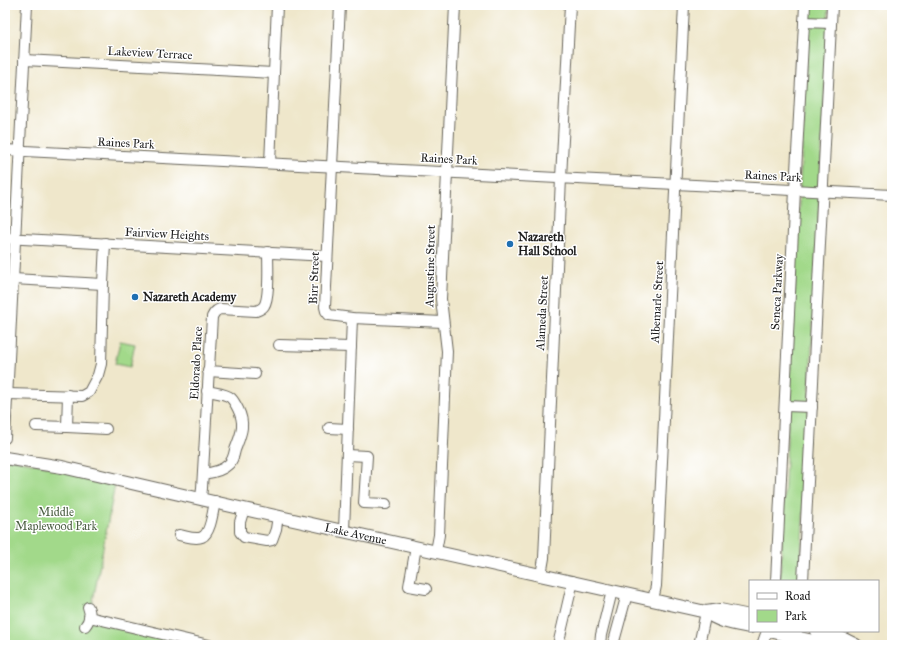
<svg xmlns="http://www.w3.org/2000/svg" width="897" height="650" font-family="'IM FELL Great Primer',serif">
	<rect width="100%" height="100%" fill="#fff"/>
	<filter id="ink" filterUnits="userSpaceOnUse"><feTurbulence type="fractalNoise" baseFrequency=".025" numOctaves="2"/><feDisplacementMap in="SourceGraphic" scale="8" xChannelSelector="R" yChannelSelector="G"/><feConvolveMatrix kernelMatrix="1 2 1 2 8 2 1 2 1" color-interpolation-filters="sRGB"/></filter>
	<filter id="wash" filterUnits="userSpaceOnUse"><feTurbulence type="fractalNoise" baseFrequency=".012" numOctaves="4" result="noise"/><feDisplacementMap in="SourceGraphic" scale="16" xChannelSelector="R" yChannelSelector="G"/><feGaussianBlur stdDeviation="0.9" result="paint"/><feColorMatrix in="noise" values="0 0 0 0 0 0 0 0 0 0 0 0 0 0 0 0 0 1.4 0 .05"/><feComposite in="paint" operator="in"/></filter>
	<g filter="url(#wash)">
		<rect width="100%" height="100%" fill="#efe7cb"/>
		<!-- green -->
		<g fill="#a2d98a" stroke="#5f7a53">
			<path d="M809 5H829L800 581H780Z"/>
			<path d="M120 341 135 344 130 367 115 364Z"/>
			<path d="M5 458 116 479 90 617 212 645H5Z"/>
		</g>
	</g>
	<g filter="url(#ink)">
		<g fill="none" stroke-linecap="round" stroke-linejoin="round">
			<defs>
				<g id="minor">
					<path d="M340 5 325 307 326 311 329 315 352 318 443 322"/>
					<path d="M804 22 831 23"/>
					<path d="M24 60 274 73"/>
					<path d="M5 150 892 195"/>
					<path d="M270 163 277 5"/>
					<path d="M5 238 327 256"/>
					<path d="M13 279 103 284"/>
					<path d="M279 345 351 347"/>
					<path d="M208 371 255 374"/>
					<path d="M7 394 82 396 89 392 98 375 101 364 103 284 105 243"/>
					<path d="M68 395 67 427 106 429"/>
					<path d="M785 406 812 407"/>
					<path d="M36 426 67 427"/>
					<path d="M329 428 348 429"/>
					<path d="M5 438 27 5"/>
					<path d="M347 455 367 456 364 503 386 504"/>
					<path d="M203 474C212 473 222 471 229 464 232 461 234 455 235 450 241 434 246 425 238 409 236 405 234 401 231 398 225 393 215 393 207 391"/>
					<path d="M201 498 202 488 212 317C214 313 215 311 220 309L256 311C259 310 262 309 264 306 270 297 268 265 268 252"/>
					<path d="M244 509 240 522V532L244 537 267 541 272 540 276 529 278 516"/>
					<path d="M344 531 352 318"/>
					<path d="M179 535C186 536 195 540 202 537 211 533 213 510 215 501"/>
					<path d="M416 547 409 586 426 589"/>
					<path d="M436 551 439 535 447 351 441 299 455 5"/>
					<path d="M541 575 544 558 561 178 570 5"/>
					<path d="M776 581 795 190 805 5"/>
					<path d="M803 581 832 5"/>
					<path d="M653 600 656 586 684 5"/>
					<path d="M89 617 209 645"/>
					<path d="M85 626C90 620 91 614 88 607"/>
					<path d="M558 645 573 581"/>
					<path d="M600 645 601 635 612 591"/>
					<path d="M613 645 627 594"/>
					<path d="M699 645 706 612"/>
					<path d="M762 645 767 631"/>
					<path d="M791 645 797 631"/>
				</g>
				<g id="major">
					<path id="s1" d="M5 458 62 467 244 509 706 612 720 610 750 616"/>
					<path d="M706 612C718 622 735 624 750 627"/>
					<path d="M769 631 831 645"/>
					<path d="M816 631 842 638 856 645"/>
				</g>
			</defs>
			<!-- minor casing -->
			<use href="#minor" stroke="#666359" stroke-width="12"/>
			<!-- major casing -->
			<use href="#major" stroke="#666359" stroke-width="14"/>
			<!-- minor -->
			<use href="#minor" stroke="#fff" stroke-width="10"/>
			<!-- major -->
			<use href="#major" stroke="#fff" stroke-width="12"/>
		</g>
	</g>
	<!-- markers -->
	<g fill="#1f6fb2" stroke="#fff" stroke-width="1.5">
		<circle cx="510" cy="244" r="4"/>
		<circle cx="135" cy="297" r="4"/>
	</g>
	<g text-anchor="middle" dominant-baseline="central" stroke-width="3" stroke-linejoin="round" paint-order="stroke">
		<!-- street labels -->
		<g font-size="12" fill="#1c1c1c" stroke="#fff">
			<text transform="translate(150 53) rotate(3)">Lakeview Terrace</text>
			<text transform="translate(126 143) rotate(3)">Raines Park</text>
			<text transform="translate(449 159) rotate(3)">Raines Park</text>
			<text transform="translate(773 176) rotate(3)">Raines Park</text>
			<text transform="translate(167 234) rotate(3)">Fairview Heights</text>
			<text transform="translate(430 266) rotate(-89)">Augustine Street</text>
			<text transform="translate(314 278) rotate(-88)">Birr Street</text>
			<text transform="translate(777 292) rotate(-87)">Seneca Parkway</text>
			<text transform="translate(657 302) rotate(-87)">Albemarle Street</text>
			<text transform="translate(542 313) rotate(-87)">Alameda Street</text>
			<text transform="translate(196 363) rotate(-87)">Eldorado Place</text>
			<text stroke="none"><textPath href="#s1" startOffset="359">Lake Avenue</textPath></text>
		</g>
		<!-- poi labels -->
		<g font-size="12" font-weight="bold" fill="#1c1c1c" stroke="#fff" text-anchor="start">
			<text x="518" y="237">Nazareth<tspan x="518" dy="14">Hall School</tspan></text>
			<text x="143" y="297">Nazareth Academy</text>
		</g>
		<!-- park labels -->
		<g font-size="12" fill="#4b5e42" stroke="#fff">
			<text x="56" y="512">Middle<tspan x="56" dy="14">Maplewood Park</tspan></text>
		</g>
	</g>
	<!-- margin -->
	<rect width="897" height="650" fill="none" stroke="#fff" stroke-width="20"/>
	<!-- legend -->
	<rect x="749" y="580" width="130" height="52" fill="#ffffff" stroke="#a4a4a4"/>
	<rect x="757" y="593" width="20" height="6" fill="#ffffff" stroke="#a4a4a4"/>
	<text x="785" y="600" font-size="12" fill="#1c1c1c">Road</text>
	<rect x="757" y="610" width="20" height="12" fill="#a2d98a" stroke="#a4a4a4"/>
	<text x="785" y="620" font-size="12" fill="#1c1c1c">Park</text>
</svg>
